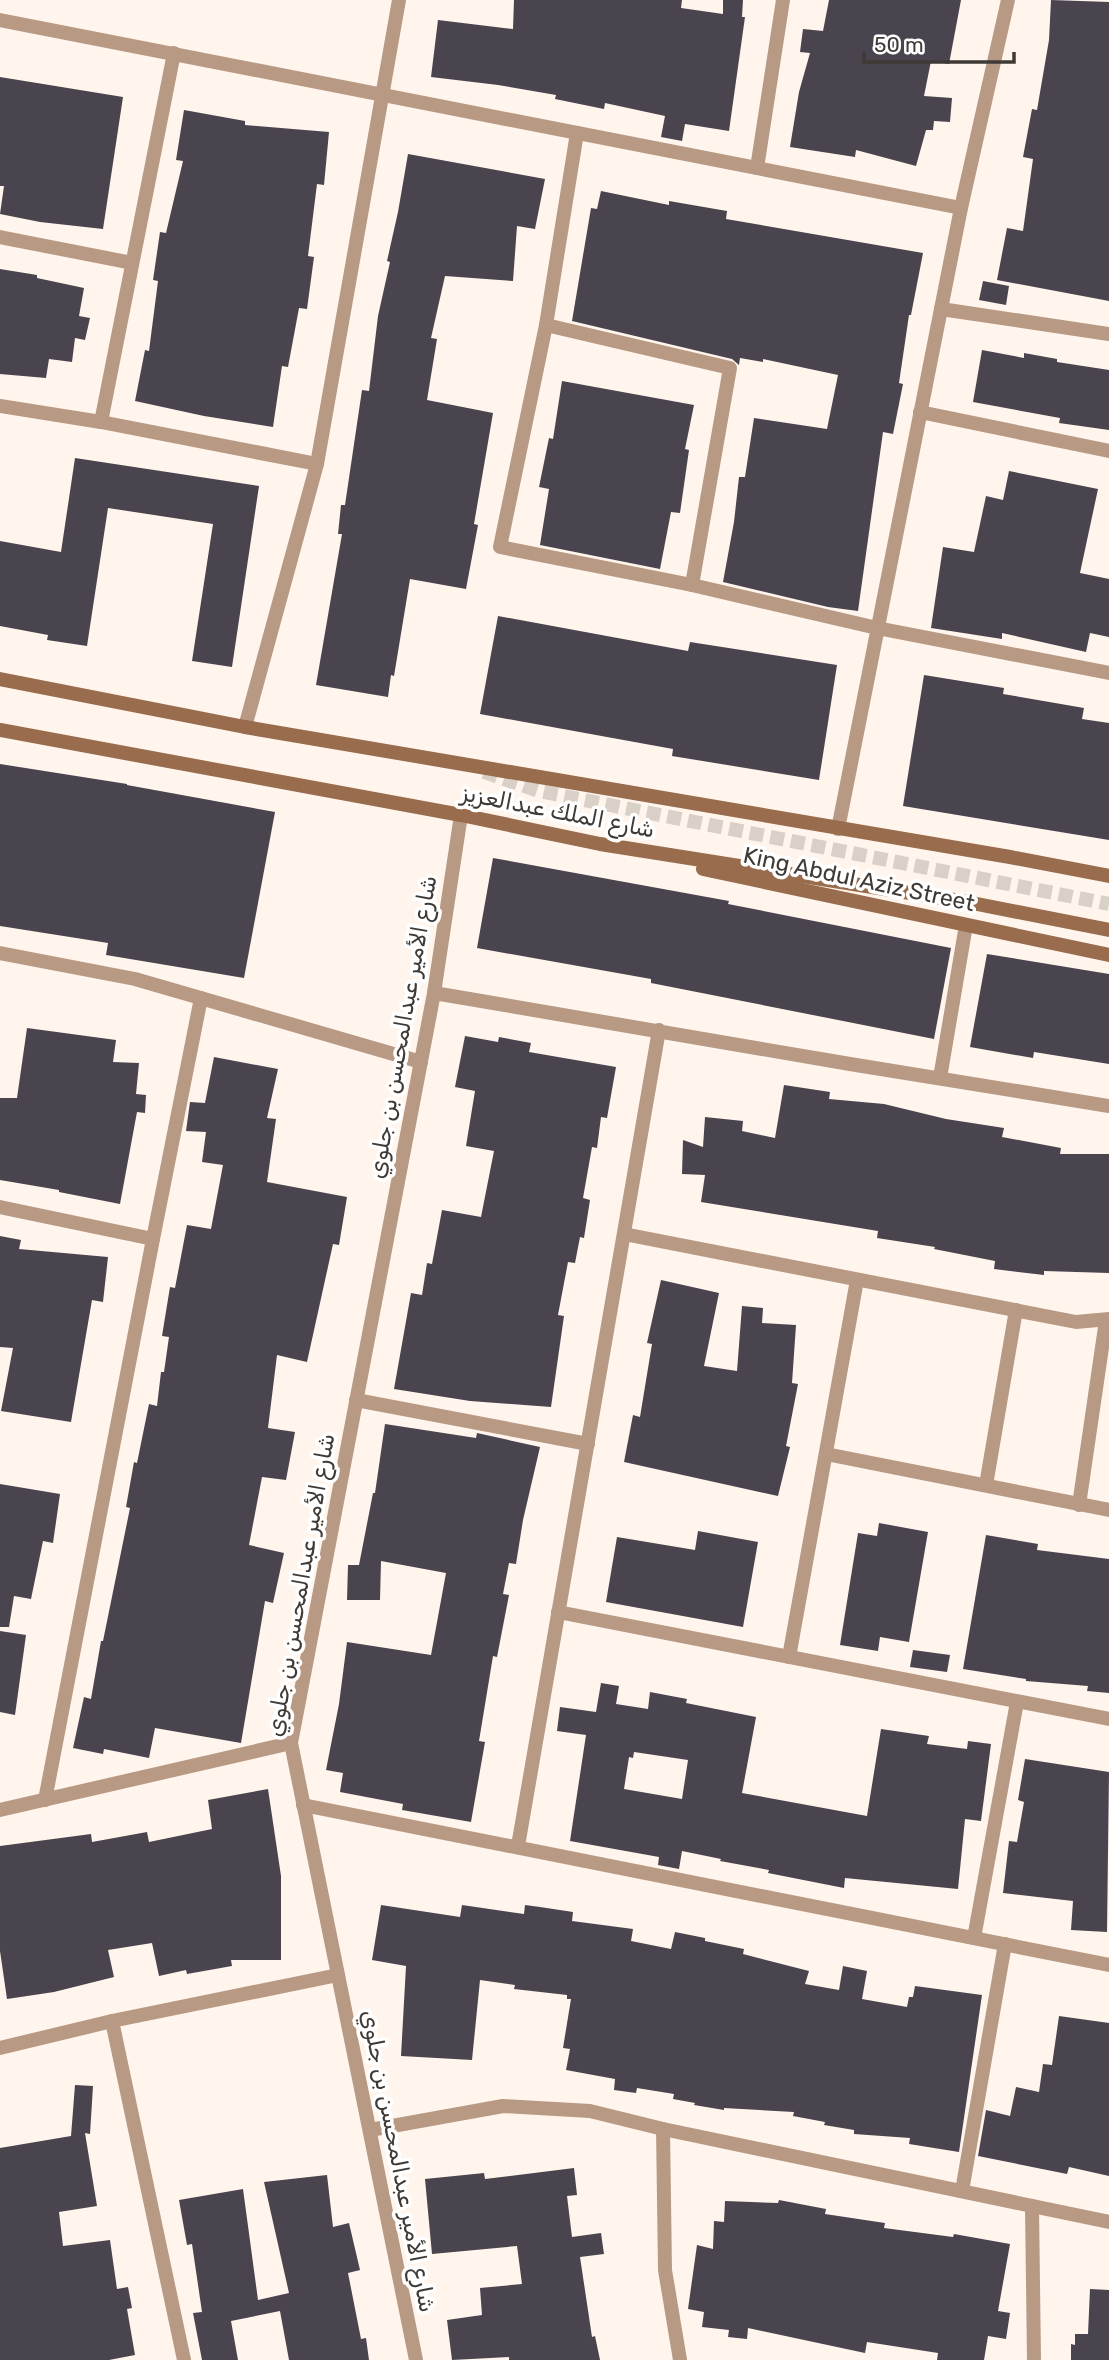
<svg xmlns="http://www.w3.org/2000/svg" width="1109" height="2360" font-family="Rubik,'Noto Sans Arabic',sans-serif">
	<rect width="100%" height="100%" fill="#fff5ed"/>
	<!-- building -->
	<g fill="#4a444e" fill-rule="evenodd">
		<path d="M514 0H682L681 8 723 14V0H743L742 17H745L729 131 685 124 682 141 661 137 665 116 605 103 604 109 555 99 556 95 498 85 431 77 438 20 513 29Z"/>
		<path d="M829 0H961L949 64 931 61 924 96 952 98 950 122 934 121 933 130H926L916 166 856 150 855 157 790 147 799 92 810 53 800 52 803 29 823 31Z"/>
		<path d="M1051 0 1109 2V301L997 280 1007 228 1023 231 1033 159 1023 157 1032 109 1037 110 1049 40Z"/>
		<path d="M0 77 123 97 103 229 40 222 0 214 4 186H0Z"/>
		<path d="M184 110 245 121V125L329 132 324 185 317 184 308 256 314 257 307 309 299 308 288 367 282 366 273 427 204 416 135 401 145 350 149 351 158 281 153 280 160 232 166 233 183 161 176 160Z"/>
		<path d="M408 154 545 179 535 229 517 226 513 281 445 276 431 338 437 339 427 400 493 413 474 524 478 525 466 589 410 579 394 676 391 675 388 697 316 685 342 534H338L341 505H345L362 390 369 391 378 316 390 262 387 261 398 212Z"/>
		<path d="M601 191 669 205V201L727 211 726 219 923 253 911 315H909L899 383 903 384 893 434 883 432 858 611 828 607 723 582 734 522 739 477H745L754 418 827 429 838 375 763 359V362L740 358 739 365 732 359 572 321 591 208 597 209Z"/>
		<path d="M0 269 37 275V278L84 288 79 316 90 318 85 340 75 338 72 362 49 359 46 378 0 374Z"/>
		<path d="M983 281 1009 286 1006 305 979 300Z"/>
		<path d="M982 350 1024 358V353L1057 359V362L1109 370V430L1059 423 1060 418 973 402Z"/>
		<path d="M562 381 694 405 685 449 689 450 680 513 671 512 660 569 540 545 549 489 539 487 549 438 553 439Z"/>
		<path d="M75 458 259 486 232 667 192 661 213 524 108 508 87 646 47 640 48 635 0 626V541L61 552Z"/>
		<path d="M1009 471 1098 489 1080 573 1109 579V637L1090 633 1086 652 1002 633V639L931 628 943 547 974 552 986 496 1003 500Z"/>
		<path d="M498 616 688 651 690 642 837 665 819 780 672 756 673 749 480 714Z"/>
		<path d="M924 675 1004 688 1003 694 1084 708 1082 719 1109 723V840L903 806Z"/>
		<path d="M0 764 127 784V785L275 812 244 978 106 955 108 943 0 926Z"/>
		<path d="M493 858 729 901 728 904 951 948 934 1039 651 983V979L477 948Z"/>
		<path d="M987 954 1109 974V1064L1034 1052 1033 1058 970 1047Z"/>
		<path d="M27 1028 116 1040 113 1062 139 1063 136 1094 146 1095 145 1113 137 1112 120 1204 59 1192V1190L0 1180V1098H17Z"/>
		<path d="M465 1036 498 1042 499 1037 531 1043 529 1052 616 1067 607 1118 601 1117 597 1148 592 1147 583 1198 590 1200 584 1238 580 1237 575 1263 568 1262 558 1315 564 1316 551 1407 470 1401 394 1389 411 1293 422 1295 427 1263 432 1264 442 1210 481 1217 494 1151 466 1146 475 1091 455 1087Z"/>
		<path d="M214 1057 278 1069 267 1118 276 1119 267 1182 347 1197 339 1245 333 1244 307 1362 277 1355 268 1428 295 1432 286 1480 262 1477 249 1545 284 1553 273 1603 265 1601 241 1743 155 1728 149 1758 104 1749 103 1754 73 1748 84 1697 91 1699 101 1641H103L130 1508 126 1507 134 1462 137 1463 149 1404 157 1406 161 1372H164L169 1337 162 1336 170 1287 175 1288 187 1225 211 1229 223 1165 202 1162 206 1132 186 1131 190 1102 205 1103Z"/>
		<path d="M784 1085 830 1092 829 1099 884 1104 946 1119 1004 1128 1002 1137 1061 1148 1060 1154H1109V1273L1044 1271V1275L994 1269 995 1261 934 1249 935 1247 877 1238 878 1231 701 1202 705 1175 682 1174 683 1140 703 1147 705 1117 743 1121 742 1131 775 1138Z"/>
		<path d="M0 1236 21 1240 19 1249 108 1257 103 1302 92 1300 71 1422 1 1411 13 1348 0 1347Z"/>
		<path d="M661 1280 719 1293 704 1366 737 1371 742 1306 763 1308 762 1323 796 1325 792 1383 798 1384 786 1446 790 1447 778 1496 624 1462 633 1415 640 1417 652 1344 647 1343Z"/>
		<path d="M385 1424 476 1438 477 1433 540 1447 523 1520 516 1564 509 1563 503 1594 509 1595 497 1657 493 1656 479 1741 485 1742 471 1822 402 1810 403 1804 340 1792 343 1773 326 1770 339 1704 347 1642 431 1655 446 1573 381 1561 380 1600H347L348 1565H359L373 1493H375Z"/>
		<path d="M0 1484 60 1494 53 1543 43 1541 31 1599 14 1596 9 1627H0Z"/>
		<path d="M879 1523 928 1532 909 1642 880 1637 878 1651 840 1645 858 1533 877 1536Z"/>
		<path d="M698 1531 758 1542 743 1627 606 1602 617 1537 695 1550Z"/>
		<path d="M986 1535 1038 1544 1037 1550 1109 1559V1693L1087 1691 1088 1686 1026 1681V1679L963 1669Z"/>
		<path d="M0 1631 26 1635 15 1715 0 1712Z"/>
		<path d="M913 1650 950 1655 947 1672 910 1667Z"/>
		<path d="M601 1683 619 1686 616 1704 648 1709 650 1692 687 1699 686 1703 756 1717 742 1793 867 1816 881 1729 929 1736 927 1744 967 1749 968 1741 991 1744 981 1821 965 1819 958 1889 845 1878 844 1888 768 1873 769 1870 720 1861 721 1859 682 1851 679 1869 658 1865 659 1857 570 1841 586 1735 557 1731 560 1707 596 1712ZM634 1752 688 1760 682 1799 624 1789 629 1757 633 1758Z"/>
		<path d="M1025 1759 1109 1772 1107 1932 1071 1930 1073 1901 1003 1893 1009 1841 1017 1842 1024 1802 1018 1800Z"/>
		<path d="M268 1789 281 1876V1960H231L232 1966 187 1974 186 1970 159 1976 152 1943 108 1950 114 1977 54 1992 7 1999 0 1951V1846L91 1834 92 1842 147 1832 149 1842 212 1829 208 1800Z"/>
		<path d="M381 1905 460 1917 462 1905 524 1914 525 1905 540 1907 573 1912 572 1921 633 1929 631 1941 671 1949 675 1932 705 1938V1941L744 1949 743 1954 809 1971 805 1984 839 1990 843 1966 867 1971 862 1999 907 2007 909 1997H913L915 1986 982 1995 959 2152 909 2144 910 2138 854 2134V2130L824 2125 825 2122 793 2116 794 2112 724 2108V2110L694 2105 695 2103 673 2099 674 2094 637 2088 636 2093 614 2090 615 2079 566 2070 570 2049 563 2048 571 1999H567V1995L514 1989 515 1985 480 1980 472 2060 401 2056 406 1966 372 1960Z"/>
		<path d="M1059 2016 1109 2023V2176L1069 2167 1067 2174 978 2156 986 2110 1010 2116 1016 2087 1039 2092 1043 2064 1052 2065Z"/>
		<path d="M75 2085 93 2086 90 2134 85 2133 97 2206 59 2212 63 2246 110 2240 117 2289 128 2287 132 2308 127 2309 135 2355 109 2360H0V2148L71 2136Z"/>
		<path d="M574 2168 577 2195 567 2196 572 2237 601 2233 604 2254 580 2257 592 2337 595 2336 600 2360H509V2357L452 2360 447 2320 482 2315 480 2288 522 2284 517 2246 432 2254 425 2179 484 2173 485 2179Z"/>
		<path d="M327 2175 333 2227 349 2223 360 2270 348 2273 361 2339 366 2338 369 2360H289L280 2311 231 2321 238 2360H202L193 2313 202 2312 192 2244 187 2245 179 2200 243 2189 258 2300 289 2293 264 2182Z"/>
		<path d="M779 2200 826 2209 825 2214 885 2223 884 2228 953 2237 954 2234 1010 2244 998 2311 1010 2313 1006 2339 988 2336 984 2360H937L938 2353 867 2342 865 2353 748 2328 747 2339 728 2337 729 2330 702 2327 704 2312 688 2309 697 2245 713 2249 714 2221 724 2222 725 2201 778 2203Z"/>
		<path d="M1090 2289 1109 2290V2360H1071V2344L1075 2345V2334H1088Z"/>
	</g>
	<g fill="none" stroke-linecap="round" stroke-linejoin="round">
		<!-- secondary-tunnel -->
		<path stroke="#d9d0c8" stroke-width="14" stroke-dasharray="14 7" stroke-linecap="butt" d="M484 772 539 791 1109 904"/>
		<!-- street -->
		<g stroke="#b89a84" stroke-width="14">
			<path d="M0 20 961 208"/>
			<path d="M577 133 546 325 500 547 692 585 877 628 1109 673"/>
			<path d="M757 168 783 0"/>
			<path d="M0 237 132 263"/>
			<path d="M941 309 1109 334"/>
			<path d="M546 325 730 368 692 585"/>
			<path d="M0 406 101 422 317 464"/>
			<path d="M920 412 1109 451"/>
			<path d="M101 422 174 53"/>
			<path d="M245 727 317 464 399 0"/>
			<path d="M838 829 961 208 1008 0"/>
			<path d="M0 953 135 979 421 1062"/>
			<path d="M434 993 850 1064 1109 1106"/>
			<path d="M940 1078 966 925"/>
			<path d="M0 1207 153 1239"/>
			<path d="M624 1234 1076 1322 1109 1319"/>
			<path d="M356 1400 588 1444"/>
			<path d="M826 1454 1109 1510"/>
			<path d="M986 1485 1016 1310"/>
			<path d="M1079 1505 1106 1320"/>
			<path d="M558 1612 1109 1719"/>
			<path d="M789 1657 857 1280"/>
			<path d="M45 1800 153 1239 201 998"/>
			<path d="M303 1805 1109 1965"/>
			<path d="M0 1810 291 1743"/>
			<path d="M518 1846 659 1030"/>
			<path d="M974 1938 1017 1702"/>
			<path d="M112 2021 184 2360"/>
			<path d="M0 2048 112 2021 338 1975"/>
			<path d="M663 2129 665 2270 680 2360"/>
			<path d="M370 2130 503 2106 590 2111 663 2129 1109 2222"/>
			<path d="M962 2191 1005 1944"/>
			<path d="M1032 2206 1034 2360"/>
			<path d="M416 2360 291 1743 434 993 461 815"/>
		</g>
		<!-- secondary -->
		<g stroke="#986c4c" stroke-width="14">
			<path d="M0 679 245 727 1010 857 1109 876"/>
			<path d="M0 730 461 815 600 844 967 902 1109 930"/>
			<path d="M703 869 1109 955"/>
		</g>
	</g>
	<g text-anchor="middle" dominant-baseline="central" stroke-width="7" stroke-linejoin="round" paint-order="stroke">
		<!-- street labels -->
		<g font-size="23" fill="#3f3a36" stroke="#fff">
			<text transform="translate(558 811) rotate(11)">شارع الملك عبدالعزيز</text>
			<text transform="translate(859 879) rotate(12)">King Abdul Aziz Street</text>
			<text transform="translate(402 1027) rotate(-80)">شارع الأمير عبدالمحسن بن جلوي</text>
			<text transform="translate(300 1585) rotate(-80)">شارع الأمير عبدالمحسن بن جلوي</text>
			<text transform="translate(399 2161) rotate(79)">شارع الأمير عبدالمحسن بن جلوي</text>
		</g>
	</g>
	<!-- scale -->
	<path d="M864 52v10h150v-10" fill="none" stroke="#3f3a36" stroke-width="3.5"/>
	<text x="874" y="52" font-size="21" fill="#3f3a36" stroke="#ffffff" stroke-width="5" paint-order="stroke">50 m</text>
</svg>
